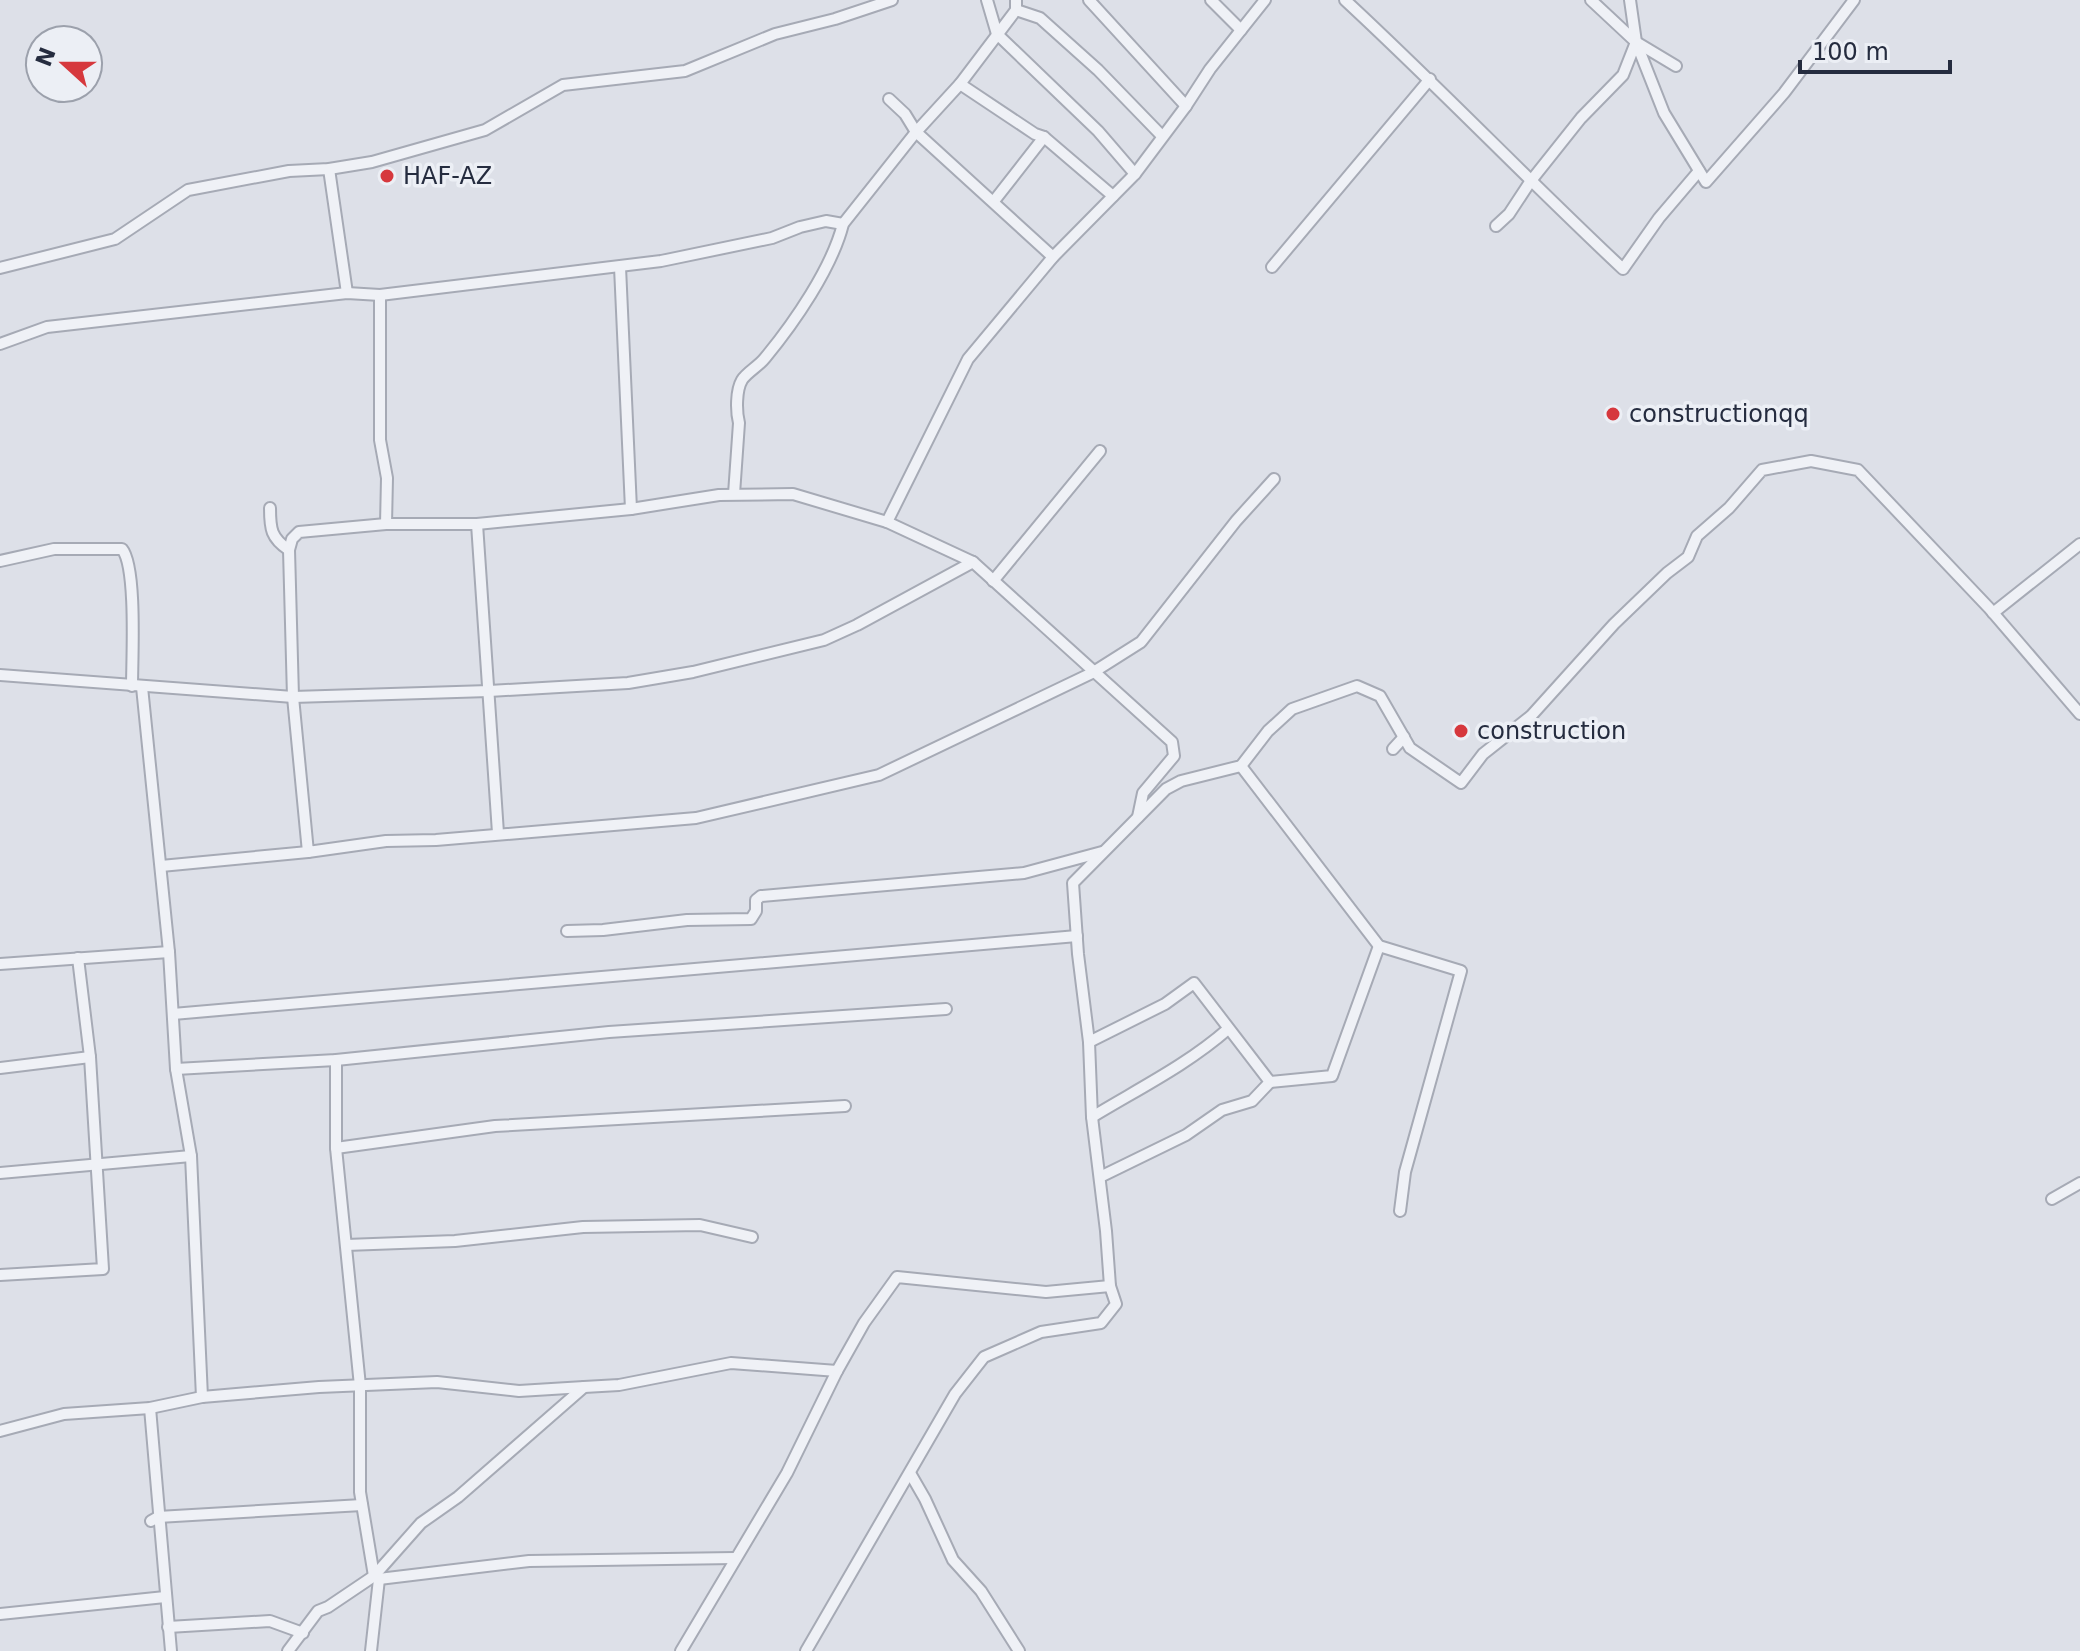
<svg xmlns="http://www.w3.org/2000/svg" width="2080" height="1651" font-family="'DejaVu Sans',sans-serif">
	<rect width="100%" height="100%" fill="#dde0e8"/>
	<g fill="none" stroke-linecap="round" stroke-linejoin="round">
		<defs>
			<g id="street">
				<path d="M987 0 997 34 1098 131 1135 174"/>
				<path d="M1016 0V10L1040 18 1098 70 1162 136"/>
				<path d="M1089 0 1186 106"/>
				<path d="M1211 0 1241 30"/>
				<path d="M1345 0C1440 88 1529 181 1623 269L1659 218 1699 171"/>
				<path d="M1591 0 1636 42 1676 66"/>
				<path d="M1630 0 1636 42 1664 113 1706 182 1784 93 1854 0"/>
				<path d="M960 84 1035 134 1044 137 1113 196"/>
				<path d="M889 99 905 114 916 132 1053 257"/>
				<path d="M329 169 347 293"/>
				<path d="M994 201 1044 137"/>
				<path d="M1496 226 1509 214 1530 182 1581 118 1623 75 1636 42"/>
				<path d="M620 267 631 509"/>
				<path d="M1272 267 1430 79"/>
				<path d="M0 268 115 239 188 190 289 171 329 169 372 162 485 130 563 85 685 71 775 34 835 19 892 0"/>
				<path d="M380 295V440L387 478 386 524"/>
				<path d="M0 344 47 327 347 293 380 295 661 261 772 238 800 227 826 221 843 224"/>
				<path d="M734 494 739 423C736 411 736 390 742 380 747 372 759 366 765 358 794 323 832 268 843 224L916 132 960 84 1016 10"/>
				<path d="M270 508C270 529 271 538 289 550"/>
				<path d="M887 522 968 359 1053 257 1135 174 1186 106 1210 69 1265 0"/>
				<path d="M477 524 498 833"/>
				<path d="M0 561 54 549H122C137 567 132 660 132 686"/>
				<path d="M973 562 887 522 793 494 719 495 631 509 477 524H386L299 532 292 539 289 550 293 697 308 852 386 841 436 840 696 818 879 775 1092 673 1141 642 1236 521 1274 479"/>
				<path d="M993 581 1100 451"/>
				<path d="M1993 613 2080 544"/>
				<path d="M0 675 293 697 489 691 628 683 693 672 824 640 857 625 973 562 1172 742 1174 756 1143 793 1138 817"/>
				<path d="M142 687 169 952 176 1069 191 1156 202 1397"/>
				<path d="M1393 749 1404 737"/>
				<path d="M1241 766 1379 946 1461 971 1405 1172 1400 1211"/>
				<path d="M161 866 308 852"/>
				<path d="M567 931 603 930 687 920 751 919 756 911V900L761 896 1024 873 1102 852"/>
				<path d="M0 964 169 952"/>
				<path d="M173 1014 1077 936"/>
				<path d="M1089 1042 1165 1004 1194 983 1270 1082 1252 1101 1222 1110 1186 1135 1100 1177"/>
				<path d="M336 1060V1148L360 1386V1492L374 1576 379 1579 529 1561 735 1558"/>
				<path d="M0 1068 90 1057"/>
				<path d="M176 1069 336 1060 609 1032 946 1009"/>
				<path d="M1270 1082 1332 1076 1379 946"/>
				<path d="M1092 1117C1138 1089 1187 1065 1228 1029"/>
				<path d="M336 1148 495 1126 845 1106"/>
				<path d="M0 1173 191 1156"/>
				<path d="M2052 1199 2080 1183"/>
				<path d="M346 1245 455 1241 583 1227 700 1225 752 1237"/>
				<path d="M0 1275 103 1269 90 1057 78 958"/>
				<path d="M150 1408 171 1651"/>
				<path d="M0 1431 64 1414 150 1408 202 1397 319 1387 437 1382 519 1391 584 1387 619 1385 731 1363 837 1371"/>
				<path d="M910 1473 925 1499 953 1560 981 1591 1019 1651"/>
				<path d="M151 1521 158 1517 362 1505"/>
				<path d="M0 1614 165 1597"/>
				<path d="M168 1627 270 1621 303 1633"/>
				<path d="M288 1651 318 1611 328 1607 374 1576 421 1523 458 1497 584 1387"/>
				<path d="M371 1651 379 1579"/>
				<path d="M681 1651 787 1473 837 1371 864 1323 897 1277 1046 1292 1110 1286"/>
				<path d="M806 1651 955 1394 984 1357 1041 1332 1101 1323 1116 1304 1110 1286 1106 1231 1092 1117 1089 1042 1078 954 1073 883 1166 789 1181 781 1241 766 1268 731 1292 709 1357 686 1380 696 1410 748 1461 783 1483 754 1531 716 1614 624 1667 573 1688 557 1697 536 1729 508 1762 470 1811 461 1858 470 1989 608 2080 714"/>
			</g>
		</defs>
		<!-- street casing -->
		<use href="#street" stroke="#a6aab5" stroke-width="14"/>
		<!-- street -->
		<use href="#street" stroke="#eff1f6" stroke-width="10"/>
	</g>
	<!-- markers -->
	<g fill="#d6383d" stroke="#eceff5" stroke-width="3">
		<circle cx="387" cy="176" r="8"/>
		<circle cx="1613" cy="414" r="8"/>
		<circle cx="1461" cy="731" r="8"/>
	</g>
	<g text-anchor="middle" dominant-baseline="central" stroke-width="7" stroke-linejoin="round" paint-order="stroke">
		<!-- poi labels -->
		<g font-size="24" fill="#252c3f" stroke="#eceff5" text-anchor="start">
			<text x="403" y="176">HAF-AZ</text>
			<text x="1629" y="414">constructionqq</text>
			<text x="1477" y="731">construction</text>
		</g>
	</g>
	<!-- north arrow -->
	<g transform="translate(64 64) rotate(291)"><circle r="38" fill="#eceff5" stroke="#9ca1ac" stroke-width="2"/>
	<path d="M0-6L14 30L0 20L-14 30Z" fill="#d6383d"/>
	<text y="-12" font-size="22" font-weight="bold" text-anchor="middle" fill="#252c3f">N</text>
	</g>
	<!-- scale -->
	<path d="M1800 60v12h150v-12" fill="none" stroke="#252c3f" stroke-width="4"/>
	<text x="1812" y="60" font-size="24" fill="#252c3f" stroke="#eceff5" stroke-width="6" paint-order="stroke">100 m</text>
</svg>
